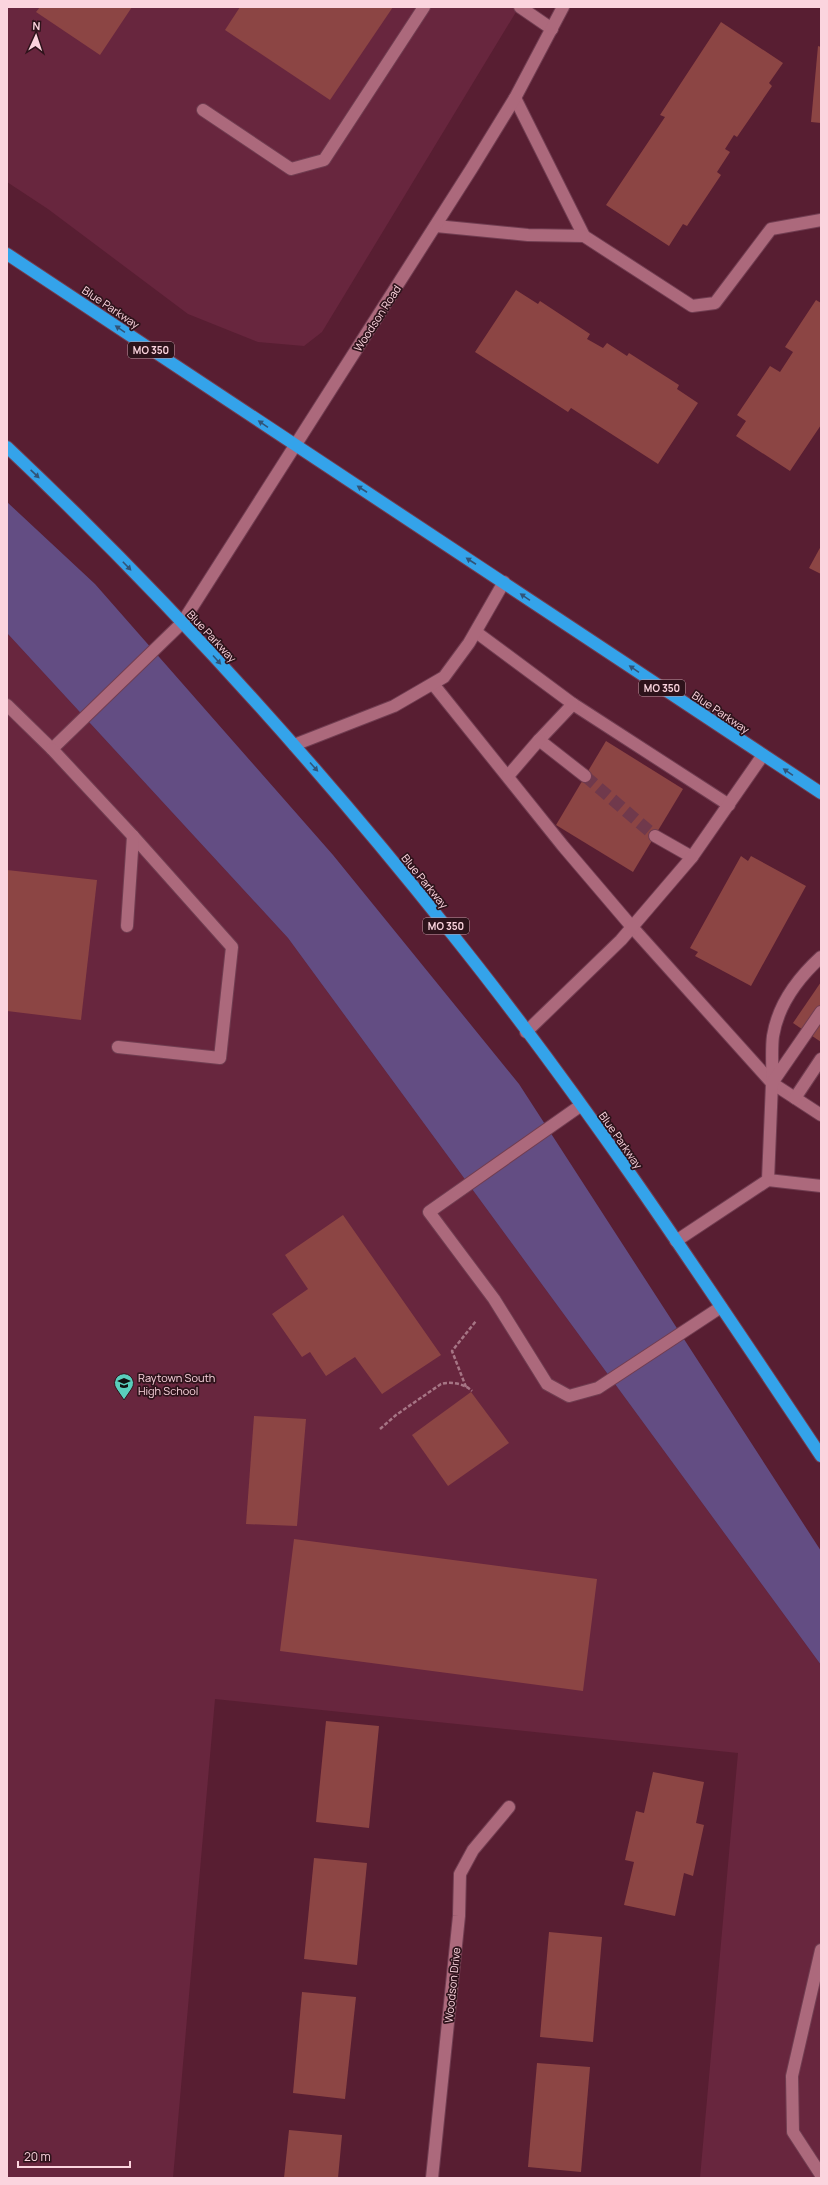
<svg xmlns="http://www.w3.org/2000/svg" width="828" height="2185" font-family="Manrope,sans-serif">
	<rect width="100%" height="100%" fill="#581e32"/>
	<!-- built -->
	<g fill="#68263e">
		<path d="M7 7H519L322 332 304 346 258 342 188 314 48 209 7 182Z"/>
		<path d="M7 633 288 938 821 1665V2178H700L738 1753 215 1699 173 2178H7Z"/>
	</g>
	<!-- green -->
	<path fill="#634d83" d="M7 502 95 584 333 855 519 1084 821 1551V1665L288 938 7 633Z"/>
	<!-- building -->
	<g fill="#8c4544">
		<path d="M40 7H132L100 55 36 12Z"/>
		<path d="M240 7H393L330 100 225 30Z"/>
		<path d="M721 22 783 63 769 83 772 86 737 137 734 135 725 149 730 152 717 172 721 175 687 226 683 224 669 246 606 205 665 117 660 115Z"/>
		<path d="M818 46 821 47V123L811 122Z"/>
		<path d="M516 290 538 304 540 301 590 334 587 339 603 348 607 343 627 356 629 353 679 385 677 389 698 403 658 464 571 408 568 412 475 352Z"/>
		<path d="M816 300 821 303V425L790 471 736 436 746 421 737 415 770 366 780 372 793 352 785 347Z"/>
		<path d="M821 546V574L809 568Z"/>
		<path d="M606 741 683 789 633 872 556 825Z"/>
		<path d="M741 856 748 861 751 856 806 886 751 986 695 956 698 952 690 948Z"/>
		<path d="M7 870 97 880 81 1020 7 1011Z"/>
		<path d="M821 982V1042L793 1023Z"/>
		<path d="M343 1215 441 1355 382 1394 355 1357 326 1376 310 1352 302 1357 272 1314 308 1289 285 1255Z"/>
		<path d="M471 1392 509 1443 448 1486 412 1435Z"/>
		<path d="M254 1416 306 1419 297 1526 246 1524Z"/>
		<path d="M294 1539 597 1579 583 1691 280 1651Z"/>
		<path d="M326 1721 379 1726 369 1828 316 1822Z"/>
		<path d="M653 1772 704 1782 696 1823 704 1825 693 1876 684 1873 675 1916 624 1905 634 1862 625 1860 636 1811 644 1813Z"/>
		<path d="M314 1858 367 1863 357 1965 304 1959Z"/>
		<path d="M549 1932 602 1937 593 2042 540 2037Z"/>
		<path d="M302 1992 356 1997 345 2099 293 2093Z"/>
		<path d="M537 2063 590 2067 581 2172 528 2167Z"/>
		<path d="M289 2130 342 2135 338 2178H284Z"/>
	</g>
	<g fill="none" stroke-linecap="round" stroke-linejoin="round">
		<!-- minor-tunnel -->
		<path stroke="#70394c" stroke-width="12" stroke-dasharray="12 6" stroke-linecap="butt" d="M585 776 655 836"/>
		<defs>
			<g id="minor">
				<path d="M520 7 552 29"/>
				<path d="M515 98 584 236 692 306 715 303 771 229 821 220"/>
				<path d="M203 110 291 169 324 160 424 7"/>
				<path d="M436 226 528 235 584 236"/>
				<path d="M476 632 573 704 729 805"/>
				<path d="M433 684 563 846 632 927 772 1083"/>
				<path d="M573 704 539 740 585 776"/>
				<path d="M7 705 52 749 182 623 472 168 515 98 563 7"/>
				<path d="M294 745 394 706 444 677 469 643 504 582"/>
				<path d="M52 749 133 836 232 947 220 1058 118 1047"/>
				<path d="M508 776 539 740"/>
				<path d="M655 836 692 857"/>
				<path d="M127 926 133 836"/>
				<path d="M821 957C798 978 778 1005 773 1036 771 1051 773 1068 772 1083L821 1115"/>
				<path d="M526 1032 621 940 692 857 763 755"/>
				<path d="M795 1098 821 1059"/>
				<path d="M580 1106 429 1212 494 1299 547 1384 569 1396 598 1388 721 1307"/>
				<path d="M768 1180 821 1186"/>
				<path d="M676 1241 768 1180 772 1083 821 1012"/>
				<path d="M821 1950 792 2076 793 2132 821 2175"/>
				<path d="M432 2178 459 1916 460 1874 473 1850 509 1807"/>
			</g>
			<g id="highway">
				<path d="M7 254 821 793"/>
				<path d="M7 447C167 598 315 762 452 934 585 1100 703 1279 821 1456"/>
			</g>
		</defs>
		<!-- minor casing -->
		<use href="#minor" stroke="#713d51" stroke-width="14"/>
		<!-- highway casing -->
		<use href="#highway" stroke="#713d51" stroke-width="14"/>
		<!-- path -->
		<g stroke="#a67585" stroke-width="2.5" stroke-dasharray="4 2" stroke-linecap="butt">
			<path d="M466 1387 452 1351 476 1321"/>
			<path d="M380 1429 396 1415 441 1384C451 1381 465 1384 472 1391"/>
		</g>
		<!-- minor -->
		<use href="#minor" stroke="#ac697c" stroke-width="12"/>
		<!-- highway -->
		<use href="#highway" stroke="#34a3ea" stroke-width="12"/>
	</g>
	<!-- one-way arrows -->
	<defs><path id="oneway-solid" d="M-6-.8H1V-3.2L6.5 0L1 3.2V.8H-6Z"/></defs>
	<g fill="#315478">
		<use href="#oneway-solid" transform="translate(120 329) rotate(-146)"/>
		<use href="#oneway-solid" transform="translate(263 424) rotate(-146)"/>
		<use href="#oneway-solid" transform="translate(35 474) rotate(43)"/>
		<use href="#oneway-solid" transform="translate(362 489) rotate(-147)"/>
		<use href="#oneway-solid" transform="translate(471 561) rotate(-147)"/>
		<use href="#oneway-solid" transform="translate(127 566) rotate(46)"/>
		<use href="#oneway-solid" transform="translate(525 597) rotate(-146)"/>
		<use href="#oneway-solid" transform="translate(217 660) rotate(48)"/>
		<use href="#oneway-solid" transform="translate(634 669) rotate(-146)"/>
		<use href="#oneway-solid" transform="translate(314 767) rotate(48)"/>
		<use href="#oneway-solid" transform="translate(788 772) rotate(-146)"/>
	</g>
	<!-- icons -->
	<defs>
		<symbol id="school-pin" viewBox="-11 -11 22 30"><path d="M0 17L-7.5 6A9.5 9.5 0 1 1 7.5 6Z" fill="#5acebc" stroke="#2e131b"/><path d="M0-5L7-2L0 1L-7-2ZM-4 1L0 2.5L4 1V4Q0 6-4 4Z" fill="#111"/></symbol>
	</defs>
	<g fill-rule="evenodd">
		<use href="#school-pin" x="113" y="1372" width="22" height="30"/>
	</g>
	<g text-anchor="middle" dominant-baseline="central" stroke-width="3.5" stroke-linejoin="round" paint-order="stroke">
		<!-- shield labels -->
		<g fill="#2e131b" stroke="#be9aa4" stroke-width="1">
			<rect x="128" y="342" width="46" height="16" rx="3"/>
			<rect x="639" y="680" width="46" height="16" rx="3"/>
			<rect x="423" y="918" width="46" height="16" rx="3"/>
		</g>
		<g font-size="10" font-weight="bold" fill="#fbd4de">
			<text x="151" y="350">MO 350</text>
			<text x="662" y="688">MO 350</text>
			<text x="446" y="926">MO 350</text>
		</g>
		<!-- street labels -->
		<g font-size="11" fill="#fbd4de" stroke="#2e131b">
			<text transform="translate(111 307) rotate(34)">Blue Parkway</text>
			<text transform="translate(377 318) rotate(-57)">Woodson Road</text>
			<text transform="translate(212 636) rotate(47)">Blue Parkway</text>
			<text transform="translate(721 712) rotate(34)">Blue Parkway</text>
			<text transform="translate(425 881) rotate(51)">Blue Parkway</text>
			<text transform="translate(621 1140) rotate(55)">Blue Parkway</text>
			<text transform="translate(452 1985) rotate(-84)">Woodson Drive</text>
		</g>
		<!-- poi labels -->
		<g font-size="11" fill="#fbd4de" stroke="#2e131b" text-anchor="start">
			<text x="138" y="1377">Raytown South<tspan x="138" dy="13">High School</tspan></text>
		</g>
	</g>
	<!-- border -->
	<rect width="828" height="2185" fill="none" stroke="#fbd4de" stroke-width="16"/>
	<!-- north arrow -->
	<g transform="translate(36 36) rotate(3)" stroke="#2e131b" stroke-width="3" paint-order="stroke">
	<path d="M0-3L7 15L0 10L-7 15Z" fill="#fbd4de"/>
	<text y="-6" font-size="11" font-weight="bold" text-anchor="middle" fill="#fbd4de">N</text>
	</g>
	<!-- scale -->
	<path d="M18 2161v6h112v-6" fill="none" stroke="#fbd4de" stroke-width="2"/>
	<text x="24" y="2161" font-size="12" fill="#fbd4de" stroke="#2e131b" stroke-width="3" paint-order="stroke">20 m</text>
</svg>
